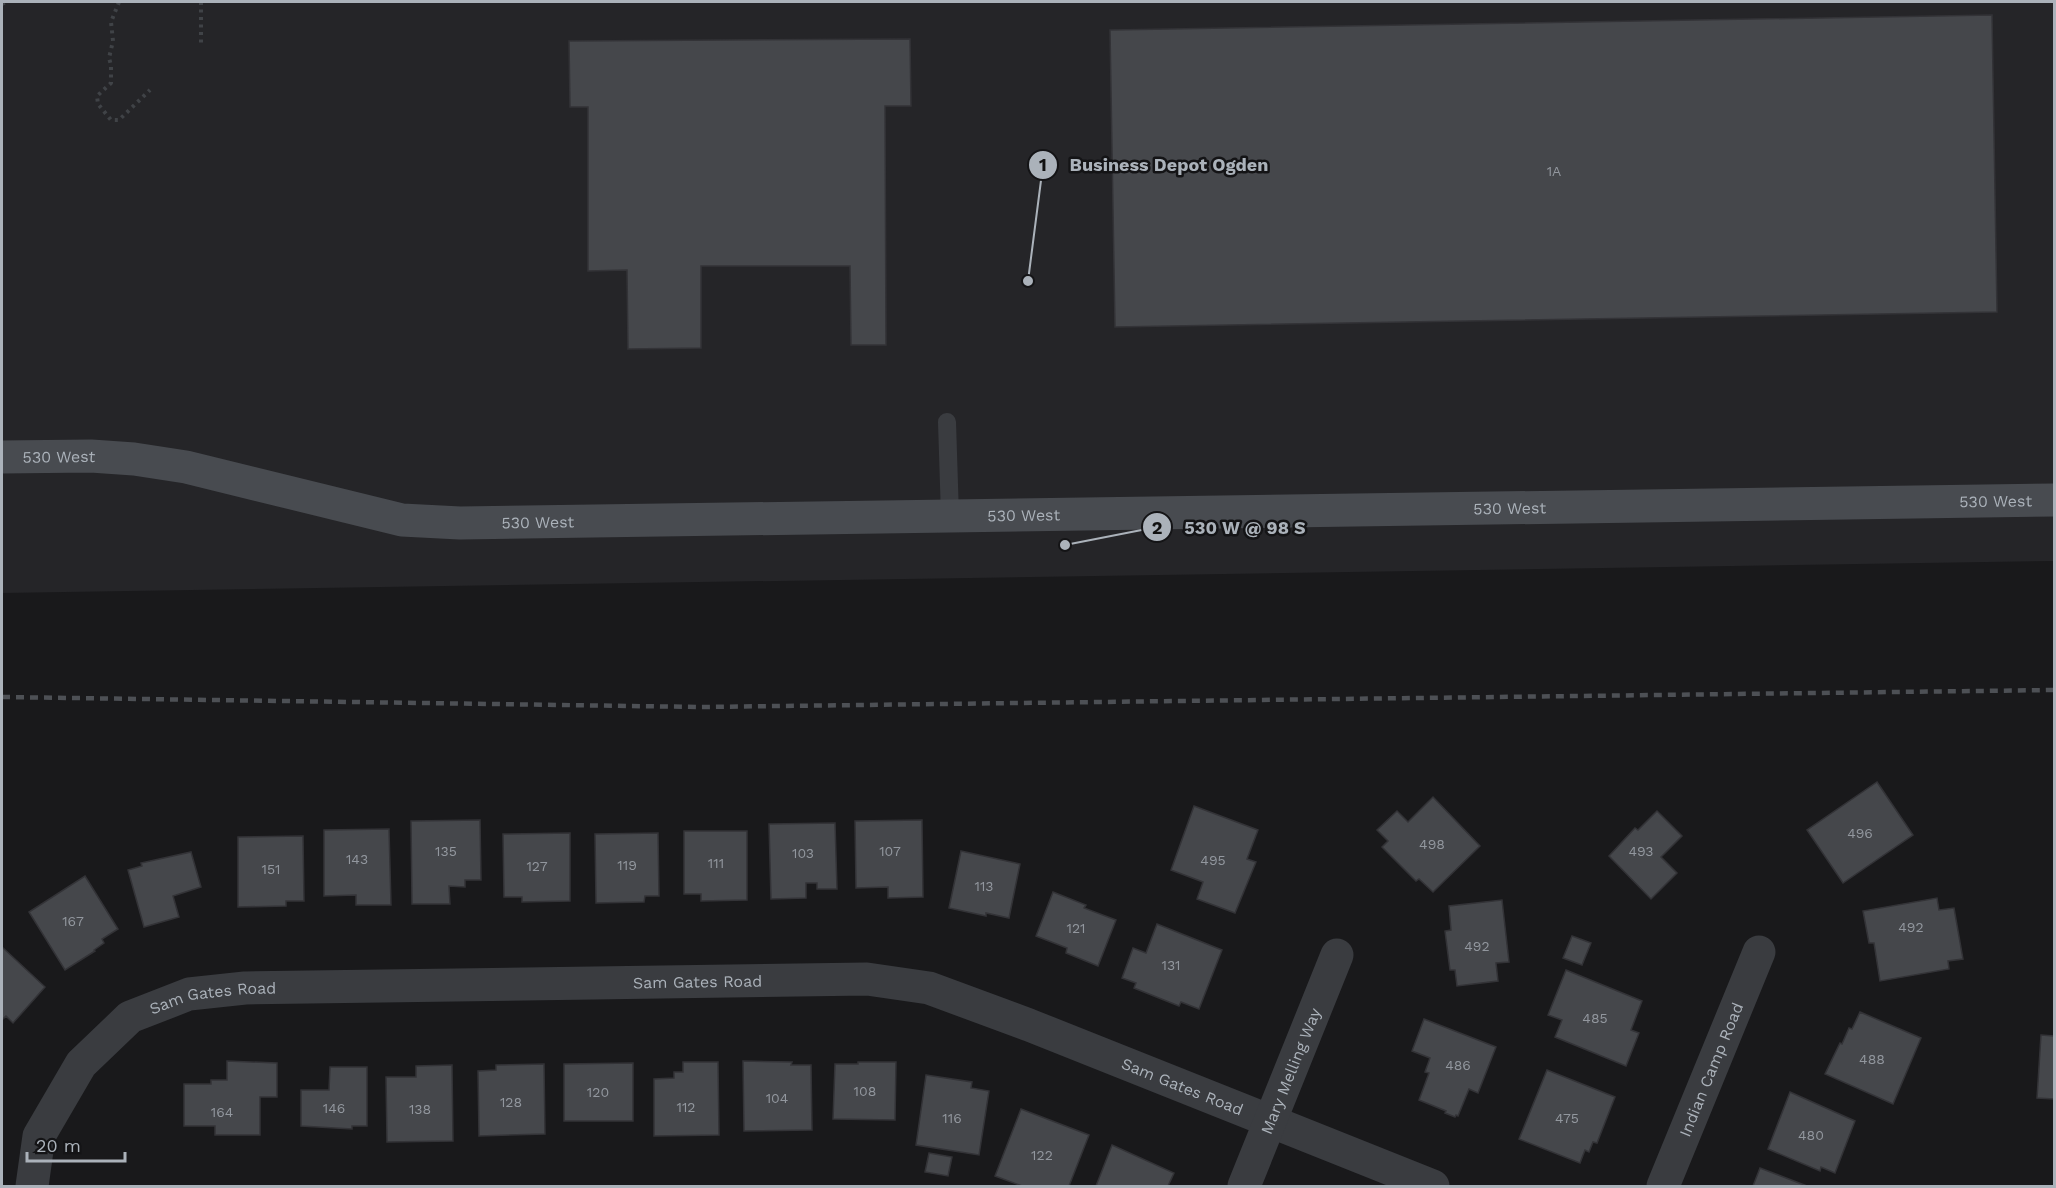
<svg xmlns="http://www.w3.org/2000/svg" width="2056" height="1188" font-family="'Work Sans',sans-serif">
	<rect width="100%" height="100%" fill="#19191b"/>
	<!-- built -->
	<path fill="#252528" d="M2 2H2054V561L2 593Z"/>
	<!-- building -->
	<g fill="#45474b" stroke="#333337" stroke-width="1.5">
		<path d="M1992 15 1997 312 1115 327 1110 30Z"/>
		<path d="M910 39 911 106H885L886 345H851L850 266H701V348L628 349 627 270 588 271V107H570L569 41Z"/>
		<path d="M1877 782 1913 835 1843 883 1807 830Z"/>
		<path d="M1433 797 1480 846 1433 892 1419 879 1416 881 1382 847 1388 841 1377 830 1397 811 1408 822Z"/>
		<path d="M1194 806 1258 830 1247 859 1256 862 1235 913 1197 899 1203 882 1171 870Z"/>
		<path d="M1657 811 1682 836 1661 857 1677 873 1651 899 1609 856 1635 828 1638 830Z"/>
		<path d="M480 820 481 880H465V887L449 886 450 904H412L411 821Z"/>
		<path d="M922 820 923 897 888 898V887L856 888 855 821Z"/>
		<path d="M835 823 837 889H817V883H806V898L771 899 769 824Z"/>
		<path d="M389 829 391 905H356V895L324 896V830Z"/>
		<path d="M684 831H747V900L701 901V894H684Z"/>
		<path d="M570 833V901L522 902V897H504L503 834Z"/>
		<path d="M658 833 659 896H645L644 902 596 903 595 834Z"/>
		<path d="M303 836 304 901H286V906L238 907V837Z"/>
		<path d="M961 851 1020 864 1009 918 986 913V916L949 908Z"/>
		<path d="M191 852 201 887 173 896 179 917 144 927 128 870 142 866 141 863Z"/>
		<path d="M85 876 118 929 102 939 104 943 94 950 95 951 65 970 29 912Z"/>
		<path d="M1053 892 1086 905 1084 908 1116 920 1098 966 1066 953 1067 948 1036 936Z"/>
		<path d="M1937 898 1939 910 1954 908 1963 959 1948 961 1949 969 1880 981 1874 943H1869L1863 911Z"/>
		<path d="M1502 900 1509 962 1496 963 1498 981 1457 986 1455 970H1450L1445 931 1451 930 1449 906Z"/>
		<path d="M1157 924 1222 950 1199 1009 1181 1002 1179 1006 1134 988 1136 983 1122 978 1133 948 1146 953Z"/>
		<path d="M1572 936 1591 943 1582 965 1563 958Z"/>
		<path d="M2 947 45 987 13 1023 6 1016 2 1020Z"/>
		<path d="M1566 970 1642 1001 1631 1030 1639 1033 1626 1066 1555 1037 1562 1020 1548 1015Z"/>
		<path d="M1860 1012 1921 1038 1893 1104 1825 1074 1840 1043 1842 1044 1849 1028 1852 1029Z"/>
		<path d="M1424 1019 1496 1047 1478 1093 1469 1089 1458 1116 1456 1115 1455 1117 1445 1113 1446 1111 1419 1100 1429 1073 1425 1072 1430 1058 1412 1051Z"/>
		<path d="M2041 1035 2054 1036V1099L2037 1098Z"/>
		<path d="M227 1061 277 1063V1097H260V1135H215V1126H184V1084H211V1080H227Z"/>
		<path d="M743 1061 792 1062 791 1065H811L812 1130 744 1131Z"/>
		<path d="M683 1062H718L719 1135 654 1136V1079L674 1078V1072H683Z"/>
		<path d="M858 1062H896L895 1120 833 1119 835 1064H858Z"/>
		<path d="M633 1063V1121H564V1064Z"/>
		<path d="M544 1064 545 1134 479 1136 478 1071 496 1070V1065Z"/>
		<path d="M452 1065 453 1141 387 1142 386 1077H416V1066Z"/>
		<path d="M330 1067H367V1126H352V1129L301 1126V1090H329Z"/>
		<path d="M1547 1070 1615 1097 1597 1143 1593 1142 1589 1152 1585 1150 1580 1163 1519 1139Z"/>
		<path d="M926 1075 972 1082 971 1088 989 1091 979 1155 916 1145Z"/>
		<path d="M1790 1092 1855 1121 1835 1173 1821 1167 1820 1171 1768 1149Z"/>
		<path d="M1021 1109 1089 1135 1069 1186H1022L995 1176Z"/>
		<path d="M1112 1145 1174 1173 1168 1186H1096Z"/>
		<path d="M929 1153 952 1157 948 1176 925 1172Z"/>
		<path d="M1760 1168 1807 1186H1753Z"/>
	</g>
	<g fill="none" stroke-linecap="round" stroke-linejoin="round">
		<!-- path -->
		<g stroke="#404347" stroke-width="4" stroke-dasharray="3 4.5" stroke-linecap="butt">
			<path d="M119 2 111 22 113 41 109 58 111 65V83L97 96 98 104 111 120H119L150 90"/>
			<path d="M201 2V47"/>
			<path d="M2 4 6 2"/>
		</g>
		<!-- lane -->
		<path stroke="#3a3c40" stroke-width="18" d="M947 422 950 516"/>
		<!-- street -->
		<g stroke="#3a3c40" stroke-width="33">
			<path id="s1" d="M32 1186 39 1136 81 1064 130 1017 189 994 245 988 867 979 929 988 1029 1025 1433 1186"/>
			<path id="s2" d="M1244 1186 1337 955"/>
			<path id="s3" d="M1663 1186 1759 952"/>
		</g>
		<!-- secondary -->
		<path stroke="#484b50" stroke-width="33" id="s4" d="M2 457 91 456 134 459 186 467 402 520 460 523 2054 500"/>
		<!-- rail -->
		<path stroke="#4d5055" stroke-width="4.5" stroke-dasharray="8 6" stroke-linecap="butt" d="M2 697 701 707 2054 690"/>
	</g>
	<g text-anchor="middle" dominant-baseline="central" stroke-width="5" stroke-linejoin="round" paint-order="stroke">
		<!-- number labels -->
		<g font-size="14" fill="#92979e">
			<text x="1554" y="171">1A</text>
			<text x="1860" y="833">496</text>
			<text x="1432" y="844">498</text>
			<text x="446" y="851">135</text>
			<text x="890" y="851">107</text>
			<text x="1641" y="851">493</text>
			<text x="803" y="853">103</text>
			<text x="357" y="859">143</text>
			<text x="1213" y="860">495</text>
			<text x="716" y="863">111</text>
			<text x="627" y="865">119</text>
			<text x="537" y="866">127</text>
			<text x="271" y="869">151</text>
			<text x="984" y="886">113</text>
			<text x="73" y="921">167</text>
			<text x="1911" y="927">492</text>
			<text x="1076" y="928">121</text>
			<text x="1477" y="946">492</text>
			<text x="1171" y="965">131</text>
			<text x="1595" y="1018">485</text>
			<text x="1872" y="1059">488</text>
			<text x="1458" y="1065">486</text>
			<text x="865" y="1091">108</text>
			<text x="598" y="1092">120</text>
			<text x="777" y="1098">104</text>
			<text x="511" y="1102">128</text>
			<text x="686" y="1107">112</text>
			<text x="334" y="1108">146</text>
			<text x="420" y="1109">138</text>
			<text x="222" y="1112">164</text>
			<text x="952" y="1118">116</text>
			<text x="1567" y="1118">475</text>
			<text x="1811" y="1135">480</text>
			<text x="1042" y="1155">122</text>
		</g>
		<!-- street labels -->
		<g font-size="16" fill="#abb2ba" stroke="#141416">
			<text stroke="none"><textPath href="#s4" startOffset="57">530 West</textPath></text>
			<text stroke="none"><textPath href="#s4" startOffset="2001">530 West</textPath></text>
			<text stroke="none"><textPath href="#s4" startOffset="1515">530 West</textPath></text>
			<text stroke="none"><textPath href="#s4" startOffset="1029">530 West</textPath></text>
			<text stroke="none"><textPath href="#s4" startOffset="543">530 West</textPath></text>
			<text stroke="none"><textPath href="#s1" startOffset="774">Sam Gates Road</textPath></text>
			<text stroke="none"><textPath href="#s1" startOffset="288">Sam Gates Road</textPath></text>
			<text stroke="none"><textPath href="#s3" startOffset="126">Indian Camp Road</textPath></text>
			<text stroke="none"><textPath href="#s2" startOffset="124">Mary Melling Way</textPath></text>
			<text stroke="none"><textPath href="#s1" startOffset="1278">Sam Gates Road</textPath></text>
		</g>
	</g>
	<!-- callouts -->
	<path fill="none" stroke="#abb2ba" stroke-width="2" d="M1028 281L1043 165M1065 545L1157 527"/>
	<g fill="#abb2ba" stroke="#141416" stroke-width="2">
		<circle cx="1028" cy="281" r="6"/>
		<circle cx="1065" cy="545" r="6"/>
		<circle cx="1043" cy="165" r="15"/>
		<circle cx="1157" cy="527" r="15"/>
	</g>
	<g font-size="18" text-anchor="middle" font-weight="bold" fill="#111">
		<text x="1043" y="171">1</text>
		<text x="1157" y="534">2</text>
	</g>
	<g font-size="18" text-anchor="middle" font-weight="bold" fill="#abb2ba" stroke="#141416" stroke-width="5" stroke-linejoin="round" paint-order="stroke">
		<text x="1169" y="171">Business Depot Ogden</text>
		<text x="1245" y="534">530 W @ 98 S</text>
	</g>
	<!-- border -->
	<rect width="2056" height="1188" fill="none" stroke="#abb2ba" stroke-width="6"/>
	<!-- scale -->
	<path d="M27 1152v9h98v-9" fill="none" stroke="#abb2ba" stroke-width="3"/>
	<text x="36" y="1152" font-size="18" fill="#abb2ba" stroke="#141416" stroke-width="4.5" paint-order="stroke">20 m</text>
</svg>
